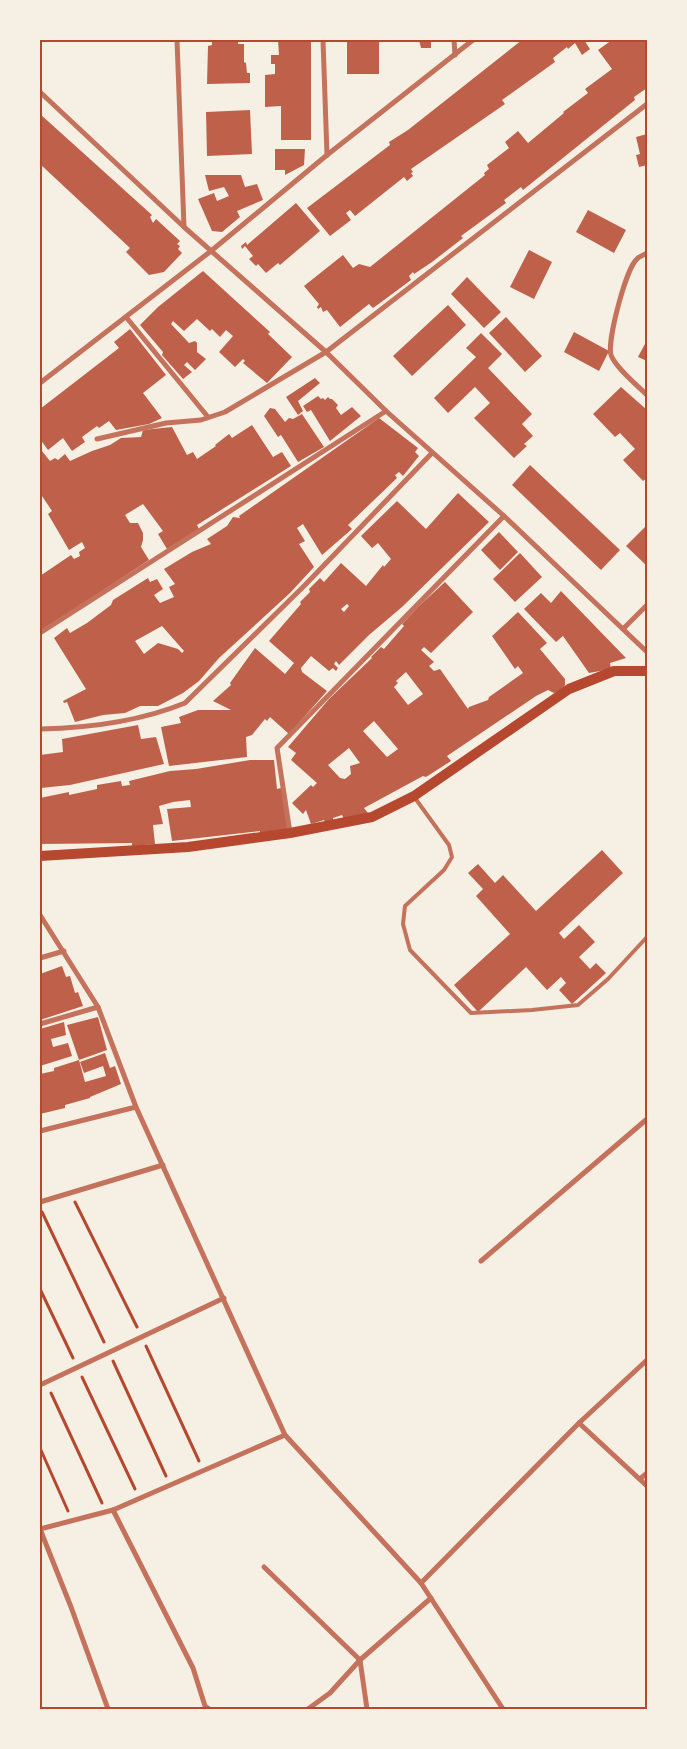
<svg xmlns="http://www.w3.org/2000/svg" width="687" height="1749" font-family="'Alegreya Sans',sans-serif">
	<rect width="100%" height="100%" fill="#f6efe4"/>
	<!-- building -->
	<g fill="#bf614a" fill-rule="evenodd">
		<path d="M212 40H238V44H244V62L246 63 247 73H250V83L207 84 208 46 212 45Z"/>
		<path d="M278 40H311V140H281V106L265 107V75L275 74V64H271V55H279Z"/>
		<path d="M341 40H376V41H379V74H347V42Z"/>
		<path d="M419 40H431V48H421Z"/>
		<path d="M522 40H584L590 49 582 55 575 43 568 49 567 47 553 58 555 62 502 100 505 104 411 169 413 172 411 173 413 176 407 181 404 177 355 216 350 210 346 213 351 220 330 236 307 208 390 145 389 142 408 130Z"/>
		<path d="M612 40H647V88L634 97 635 100 523 190 521 187 504 200 506 203 461 236 463 238 432 262 414 274 413 272 409 276 411 280 380 303 373 308 369 304 340 327 327 310 323 312 321 307 318 309 317 307 319 304 304 286 343 255 353 268 359 264 370 267 485 175 484 173 489 169 487 165 509 148 505 142 518 131 528 143 564 113 563 112 588 93 585 89 612 69 598 50Z"/>
		<path d="M250 110 252 154 207 156 206 112Z"/>
		<path d="M40 114 152 215 150 217 153 223 156 219 180 241 177 244 180 246 178 249 182 253 164 272 149 275 126 252 130 248 40 164Z"/>
		<path d="M647 134V165L639 167 636 155 640 154 636 137Z"/>
		<path d="M275 149H305L304 165 285 175V170H275Z"/>
		<path d="M205 175H241L245 187 257 184 263 200 237 211 240 217 222 232 212 231 198 199 214 193 217 201 229 196 224 187 209 191Z"/>
		<path d="M296 203 320 231 280 265 278 263 266 273 258 264 256 266 249 259 253 256 245 246 242 249 241 246 246 242 247 245Z"/>
		<path d="M588 210 626 230 614 253 576 232Z"/>
		<path d="M529 250 552 262 534 299 510 287Z"/>
		<path d="M203 271 270 332 268 334 292 357 267 383 243 363 245 361 243 359 235 367 219 352 233 336 226 330 220 337 212 329 210 331 197 319 184 331 173 321 171 324 189 343 195 341 197 343V352L206 359 195 370 187 362 184 365 192 372 183 379 162 355 163 352 140 325 158 307Z"/>
		<path d="M467 277 501 312 484 328 451 294Z"/>
		<path d="M448 305 466 325 412 376 393 356Z"/>
		<path d="M506 317 542 356 525 372 489 333Z"/>
		<path d="M130 329 166 375 143 393 162 418 149 424 116 430 109 421 99 428 97 426 82 437 85 442 72 451 63 438 48 450 40 439V409L119 348 114 342Z"/>
		<path d="M574 332 609 351 599 371 564 352Z"/>
		<path d="M481 333 502 354 488 368 532 414 522 424 533 436 524 444 527 446 514 458 474 418 490 403 475 387 448 413 434 398 476 357 466 348Z"/>
		<path d="M647 340V361L638 357Z"/>
		<path d="M315 378 320 383 298 401 303 411 298 415 286 397Z"/>
		<path d="M621 387 647 410V478L643 481 623 460 635 449 620 433 615 437 593 414Z"/>
		<path d="M318 396 321 399 323 398 325 400 328 397 330 399H332L338 405 336 408 341 415 352 407 361 416 330 441 311 410 307 412 303 406Z"/>
		<path d="M270 408 275 409 285 422 289 418 293 419 302 414 324 447 298 462 281 435 278 437 264 416Z"/>
		<path d="M379 418 418 448 415 452 419 456 403 476 399 472 395 475 397 478 348 525 352 529 322 555 303 524 297 528 305 541 299 544 314 567 290 593 219 658 199 681 183 693 158 706H140L125 713 103 715 75 722 67 702 64 703 63 701 86 689 54 638 67 628 70 633 87 623 111 605 113 600 148 578 150 582 157 579 163 589 154 595 160 603 174 597 169 587 175 584 164 569 192 552 211 544 207 539 227 526 233 517 240 518 239 516ZM162 626 184 651 182 653 178 649 158 643 144 654 135 641Z"/>
		<path d="M252 425 273 457 282 452 291 466 197 525 199 529 167 549 158 534 163 531 143 504 125 515 130 523H138L143 533V540L141 547 149 560 40 632V576L71 555 74 559 80 556 79 552 85 548 82 542 69 550 48 514 52 511 40 493V452L42 451 50 461 55 458 58 460 65 454 70 461 92 451 110 445 121 438 141 437 143 430 172 427 187 455 193 452 197 459 216 446 215 445 229 434 232 438Z"/>
		<path d="M530 465 620 550 601 570 512 485Z"/>
		<path d="M458 493 489 522 402 607 369 635 339 665 336 661 334 664 338 668 336 671 333 668 329 671 311 656 301 668 302 672 327 691 289 734 270 717 267 721 265 719 252 735 246 737 247 757 169 766 161 727 181 723 179 717 198 710H231L213 701 231 685 230 683 255 648 285 674 294 663 269 641 301 604 300 602 310 592 309 589 320 578 324 582 341 563 366 586 383 565 384 567 391 559 378 543 372 548 361 536 397 501 426 529ZM347 604 349 606 344 612 341 609Z"/>
		<path d="M647 525V566L626 546Z"/>
		<path d="M499 532 518 552 500 570 481 550Z"/>
		<path d="M520 553 542 577 515 602 493 579Z"/>
		<path d="M445 582 473 612 431 653 424 647 421 650 434 662 429 666 434 671 440 669 468 709 469 707 488 700 489 697 523 673 518 666 515 669 492 636 518 612 547 643 540 649 565 679V685L562 690 554 693 548 690 536 696 447 756 451 761 426 777 423 776 364 808 368 813 345 821 342 815 333 818V822L326 823 324 820 311 824 306 810 303 814 292 803 311 785 313 787 317 783 291 760 296 753 288 747 329 699 372 658 371 657 381 647 384 649 404 626 402 624 419 606ZM406 672 423 694 408 705 394 687 398 683 396 681ZM374 721 398 749 387 757 363 731ZM349 748 360 763 350 766 351 774 345 779 340 778 328 765Z"/>
		<path d="M561 591 626 658 610 663 611 669 589 673 563 636 556 642 524 609 541 593 551 603Z"/>
		<path d="M138 725 141 739 156 737 164 764 70 785 41 788 40 755 63 752 62 739Z"/>
		<path d="M250 760H274L277 789 281 788 289 829 260 835V831L172 841 167 809 191 807 190 800 173 802 159 806 163 824 153 825 155 844 132 846V843L40 844V798L69 792V795L97 789V785L121 781 122 786 130 785 129 781 170 771 196 769Z"/>
		<path d="M602 850 623 873 559 933 564 939 579 925 595 942 579 957 590 969 596 963 606 973 572 1004 559 990 566 983 561 977 547 990 526 967 478 1012 454 985 510 934 476 896 483 889 468 873 478 864 495 883 503 875 536 911Z"/>
		<path d="M62 966 66 977 70 976 75 993 78 992 83 1006 40 1020V974Z"/>
		<path d="M98 1017 107 1050 79 1060 67 1025Z"/>
		<path d="M64 1022 66 1035 51 1039 53 1047 68 1043 72 1056 40 1066V1029Z"/>
		<path d="M105 1053 110 1068 115 1066 121 1084 90 1097V1098L65 1105V1108L40 1114V1074L54 1071V1068L79 1060 85 1082 106 1076 103 1066 84 1073 80 1062Z"/>
	</g>
	<g fill="none" stroke-linecap="round" stroke-linejoin="round">
		<!-- path -->
		<g stroke="#b5482f" stroke-width="3">
			<path d="M75 1202 137 1327"/>
			<path d="M42 1212 104 1342"/>
			<path d="M40 1289 73 1358"/>
			<path d="M146 1346 199 1461"/>
			<path d="M113 1361 166 1476"/>
			<path d="M82 1377 135 1489"/>
			<path d="M51 1393 102 1503"/>
			<path d="M40 1448 68 1511"/>
		</g>
		<!-- service -->
		<path stroke="#c5725c" stroke-width="4" d="M415 798 449 845 452 857 444 870 405 906 403 924 410 950 471 1013 532 1010 578 1005 608 979 647 937"/>
		<!-- minor -->
		<g stroke="#c5725c" stroke-width="5">
			<path d="M177 40 184 227"/>
			<path d="M323 40 327 155"/>
			<path d="M454 40 455 55"/>
			<path d="M40 92 184 227 326 352 386 411 504 516 647 652"/>
			<path d="M647 253C644 255 639 256 637 259 626 268 607 341 611 355 615 367 638 386 647 395"/>
			<path d="M126 317 208 417"/>
			<path d="M40 383 211 251 327 155 473 40"/>
			<path d="M97 439 166 423 201 420 225 412 326 352 647 104"/>
			<path d="M623 629 647 605"/>
			<path d="M40 633 386 411"/>
			<path d="M40 729C88 728 141 721 185 703L305 585 432 453"/>
			<path d="M290 833 277 748 504 516"/>
			<path d="M40 915 98 1007 136 1107 285 1435 421 1583 503 1709"/>
			<path d="M40 958 64 951"/>
			<path d="M40 1024 98 1007"/>
			<path d="M40 1131 136 1107"/>
			<path d="M40 1202 163 1165"/>
			<path d="M481 1261 647 1119"/>
			<path d="M647 1360 579 1423 647 1486"/>
			<path d="M40 1385 224 1298"/>
			<path d="M640 1479 647 1473"/>
			<path d="M113 1510 193 1668 205 1706 209 1709"/>
			<path d="M40 1529 113 1510 285 1435"/>
			<path d="M40 1529 71 1607 108 1709"/>
			<path d="M264 1567 360 1660 367 1709"/>
			<path d="M421 1583 579 1423"/>
			<path d="M308 1709 330 1693 360 1660 431 1598"/>
		</g>
		<!-- secondary -->
		<path stroke="#b5482f" stroke-width="10" d="M40 856 188 847 290 833 372 817 414 796 569 689 614 671H647"/>
	</g>
	<!-- border -->
	<rect width="687" height="1749" fill="none" stroke="#f6efe4" stroke-width="82"/>
	<rect x="41" y="41" width="605" height="1667" fill="none" stroke="#b5482f" stroke-width="2"/>
</svg>
